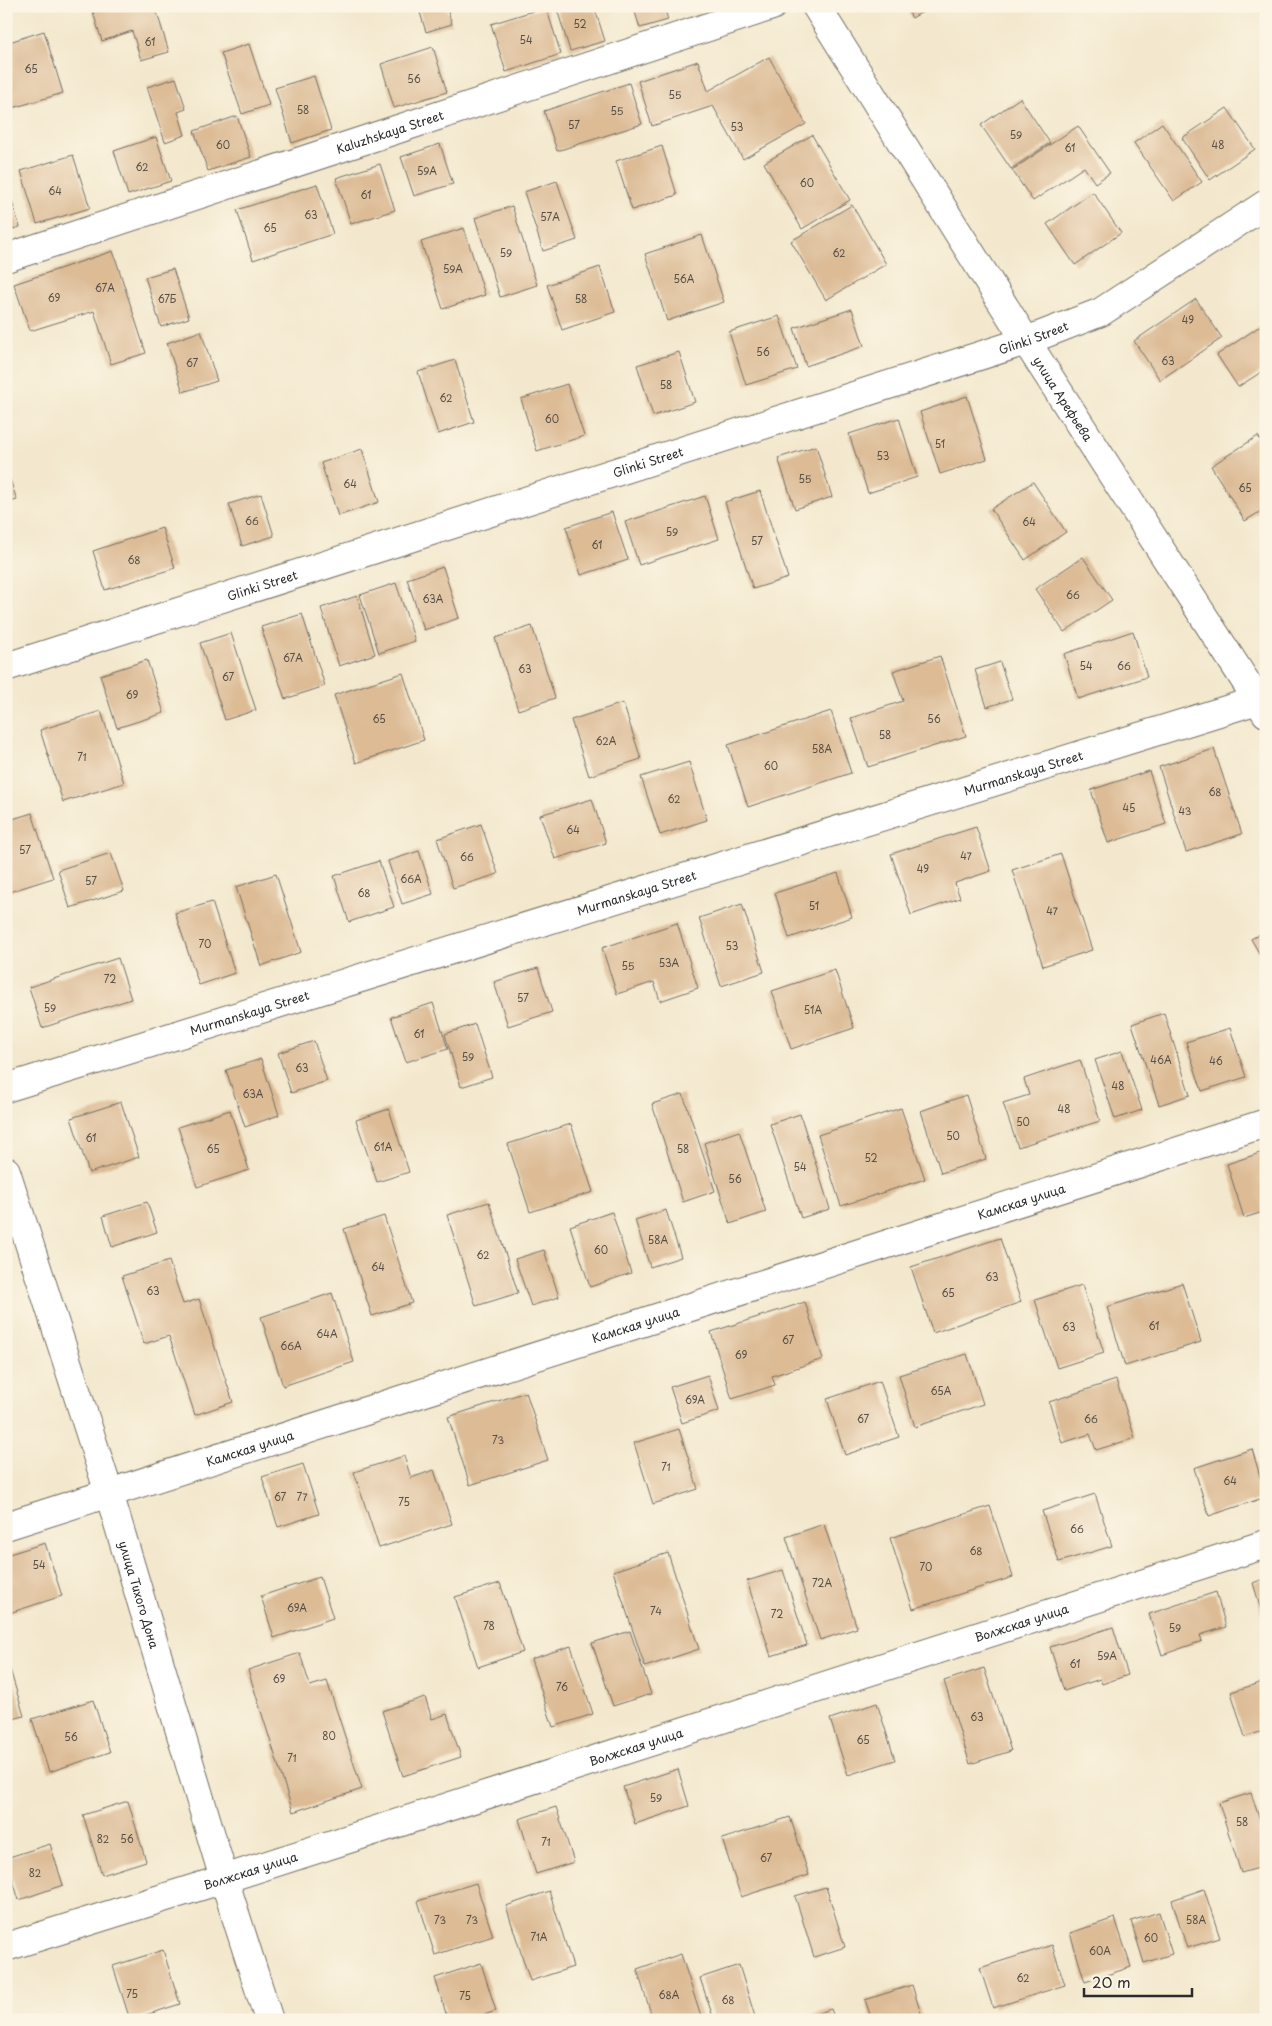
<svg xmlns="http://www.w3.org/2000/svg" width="1272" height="2026" font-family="'Playpen Sans',sans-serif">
	<rect width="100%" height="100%" fill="#fcf5e5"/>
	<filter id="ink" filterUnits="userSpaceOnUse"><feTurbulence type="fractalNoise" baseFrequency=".02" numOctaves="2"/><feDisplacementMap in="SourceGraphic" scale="10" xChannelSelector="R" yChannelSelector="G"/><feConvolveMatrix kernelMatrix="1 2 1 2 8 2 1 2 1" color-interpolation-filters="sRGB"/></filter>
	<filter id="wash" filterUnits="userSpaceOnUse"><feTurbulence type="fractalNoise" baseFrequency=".0096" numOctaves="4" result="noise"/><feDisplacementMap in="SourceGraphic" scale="20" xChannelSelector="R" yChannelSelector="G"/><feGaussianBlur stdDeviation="1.12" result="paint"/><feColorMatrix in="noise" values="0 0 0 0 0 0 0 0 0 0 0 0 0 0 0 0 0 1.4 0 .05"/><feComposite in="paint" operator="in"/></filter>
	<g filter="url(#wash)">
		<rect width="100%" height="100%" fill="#f3e8cd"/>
		<g id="blocks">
			<!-- building -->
			<g fill="#dcbb95">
				<path d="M91 6H155L169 52 141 60 132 31 102 41Z"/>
				<path d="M418 6H446L452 24 426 32Z"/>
				<path d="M556 6H594L605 41 570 51Z"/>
				<path d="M633 6H664L668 20 640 28Z"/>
				<path d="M905 6H933L912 18Z"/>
				<path d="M546 7 561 54 506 72 491 24Z"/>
				<path d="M44 31 63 93 6 110V43Z"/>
				<path d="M249 44 269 105 242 114 221 53Z"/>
				<path d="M433 47 447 92 394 108 381 64Z"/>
				<path d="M769 57 806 124 743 159 713 106 652 126 638 81 698 61 708 91Z"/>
				<path d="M314 76 331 130 292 143 275 88Z"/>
				<path d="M176 78 186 109 178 112 185 135 165 142 147 87Z"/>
				<path d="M629 83 642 124 557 151 544 111Z"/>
				<path d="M1020 98 1050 143 1011 169 981 125Z"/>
				<path d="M1227 108 1255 149 1210 180 1182 138Z"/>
				<path d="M237 116 251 157 208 171 194 131Z"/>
				<path d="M1162 123 1202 182 1174 201 1134 143Z"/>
				<path d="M1078 126 1110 173 1095 183 1084 167 1033 201 1012 170Z"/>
				<path d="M812 135 850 200 802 229 764 163Z"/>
				<path d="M156 137 171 181 128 195 114 151Z"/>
				<path d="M440 144 453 184 414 196 401 157Z"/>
				<path d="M662 146 677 195 632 210 616 161Z"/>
				<path d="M73 155 90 208 37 224 21 171Z"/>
				<path d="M380 164 395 210 351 224 336 178Z"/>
				<path d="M557 181 577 240 543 251 524 192Z"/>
				<path d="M6 183 20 227 6 231Z"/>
				<path d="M317 184 333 234 253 260 237 210Z"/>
				<path d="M1093 192 1121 233 1075 265 1047 224Z"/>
				<path d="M852 205 886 264 826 300 791 241Z"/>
				<path d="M512 206 537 285 500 297 475 218Z"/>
				<path d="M464 228 485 295 443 309 421 242Z"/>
				<path d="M702 235 724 302 667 321 645 254Z"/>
				<path d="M113 251 146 353 111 364 94 311 30 331 14 284Z"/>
				<path d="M600 267 615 312 562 330 547 285Z"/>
				<path d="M173 269 189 318 161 327 145 277Z"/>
				<path d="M1196 299 1222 338 1160 380 1134 341Z"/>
				<path d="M852 309 864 346 806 366 794 328Z"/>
				<path d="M779 316 797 369 746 385 729 332Z"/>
				<path d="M1266 322V369L1238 387 1217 355Z"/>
				<path d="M201 331 217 381 183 392 167 343Z"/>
				<path d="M679 352 695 402 653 416 637 365Z"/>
				<path d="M455 360 474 422 438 434 418 372Z"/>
				<path d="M567 384 584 436 537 451 521 399Z"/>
				<path d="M967 396 987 459 940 474 920 412Z"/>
				<path d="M899 418 917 477 868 493 849 434Z"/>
				<path d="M1258 436 1266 449V508L1245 521 1211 466Z"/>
				<path d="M816 446 832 497 795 509 778 458Z"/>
				<path d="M362 449 379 502 338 516 321 463Z"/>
				<path d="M6 468 17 500 6 503Z"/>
				<path d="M1033 482 1066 532 1025 560 991 509Z"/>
				<path d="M760 491 788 578 753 589 725 502Z"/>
				<path d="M261 494 274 536 242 546 229 504Z"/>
				<path d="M705 496 719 539 639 565 625 522Z"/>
				<path d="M612 512 628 560 581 575 566 527Z"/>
				<path d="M162 528 175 568 105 590 93 551Z"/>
				<path d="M1083 557 1112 600 1064 632 1035 589Z"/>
				<path d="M443 567 459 618 424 630 407 579Z"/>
				<path d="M396 583 415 641 379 653 360 595Z"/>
				<path d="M357 596 375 654 339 666 321 608Z"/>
				<path d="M302 614 325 686 285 699 261 627Z"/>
				<path d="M532 626 555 698 518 710 495 638Z"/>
				<path d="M1133 631 1147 677 1078 699 1064 654Z"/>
				<path d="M231 633 256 710 225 720 200 643Z"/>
				<path d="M940 656 966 736 868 767 851 718 903 701 893 671Z"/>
				<path d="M147 660 164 713 117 728 100 675Z"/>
				<path d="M1000 662 1012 699 987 707 975 670Z"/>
				<path d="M403 673 424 740 356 763 334 695Z"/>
				<path d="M623 703 641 759 589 776 571 720Z"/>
				<path d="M101 711 124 783 63 802 40 730Z"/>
				<path d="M831 711 851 773 748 807 728 745Z"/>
				<path d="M1214 749 1242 834 1186 852 1159 767Z"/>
				<path d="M689 762 707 820 660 835 641 777Z"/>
				<path d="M1149 771 1166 824 1108 843 1091 790Z"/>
				<path d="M592 799 606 843 555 859 540 815Z"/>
				<path d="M32 813 53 878 6 893V821Z"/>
				<path d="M481 824 498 874 453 888 437 839Z"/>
				<path d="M976 827 991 871 955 883 960 898 911 915 891 854Z"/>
				<path d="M419 851 433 894 402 904 388 861Z"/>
				<path d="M111 853 124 891 70 908 58 870Z"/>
				<path d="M1061 854 1092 950 1043 966 1012 870Z"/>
				<path d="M379 861 394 907 349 922 334 876Z"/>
				<path d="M838 873 852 917 789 938 775 893Z"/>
				<path d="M276 874 301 952 261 966 236 887Z"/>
				<path d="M212 902 235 973 199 985 175 913Z"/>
				<path d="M742 904 764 972 721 986 699 918Z"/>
				<path d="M677 923 698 988 660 1001 654 982 617 994 602 948Z"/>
				<path d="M1266 931V965L1251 939Z"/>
				<path d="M118 958 131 999 42 1028 29 987Z"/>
				<path d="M538 968 552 1012 508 1026 494 982Z"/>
				<path d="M835 970 854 1028 791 1049 772 991Z"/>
				<path d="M433 1003 448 1049 406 1062 391 1017Z"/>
				<path d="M1164 1013 1190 1095 1159 1105 1132 1024Z"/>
				<path d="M475 1024 492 1077 461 1087 445 1034Z"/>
				<path d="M1230 1028 1246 1077 1202 1091 1186 1042Z"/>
				<path d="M314 1041 327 1081 291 1093 278 1053Z"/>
				<path d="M1122 1051 1142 1110 1115 1119 1095 1060Z"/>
				<path d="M261 1059 279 1115 245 1127 226 1070Z"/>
				<path d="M1080 1060 1100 1121 1018 1147 1003 1103 1029 1095 1024 1079Z"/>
				<path d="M683 1094 715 1191 683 1202 652 1104Z"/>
				<path d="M966 1095 986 1159 941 1173 921 1111Z"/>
				<path d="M121 1102 139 1157 89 1173 71 1118Z"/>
				<path d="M901 1108 925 1179 841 1206 818 1135Z"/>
				<path d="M389 1109 409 1172 377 1182 356 1120Z"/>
				<path d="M230 1110 249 1170 197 1187 178 1127Z"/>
				<path d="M800 1114 830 1209 801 1218 770 1124Z"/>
				<path d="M571 1124 593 1192 530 1212 508 1144Z"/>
				<path d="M739 1131 766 1212 730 1224 704 1143Z"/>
				<path d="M1266 1151V1211L1244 1218 1227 1164Z"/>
				<path d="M147 1202 157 1232 112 1247 103 1216Z"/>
				<path d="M489 1202 518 1293 476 1306 447 1215Z"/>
				<path d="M666 1210 681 1257 650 1267 635 1220Z"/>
				<path d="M612 1212 631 1273 590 1287 570 1226Z"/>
				<path d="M384 1216 412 1303 372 1316 344 1229Z"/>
				<path d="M1000 1238 1021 1302 933 1333 911 1267Z"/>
				<path d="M544 1250 559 1297 531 1306 515 1259Z"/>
				<path d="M169 1261 183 1304 199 1299 233 1402 195 1415 169 1336 144 1344 122 1276Z"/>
				<path d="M1182 1283 1201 1342 1125 1366 1107 1307Z"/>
				<path d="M1082 1285 1104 1353 1057 1368 1035 1300Z"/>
				<path d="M332 1293 354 1362 283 1386 261 1317Z"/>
				<path d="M805 1302 823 1359 772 1376 775 1385 732 1399 711 1332Z"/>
				<path d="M967 1354 983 1404 915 1427 899 1375Z"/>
				<path d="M708 1375 719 1411 682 1423 670 1387Z"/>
				<path d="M1116 1380 1135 1438 1096 1450 1090 1434 1062 1443 1049 1402Z"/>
				<path d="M880 1381 899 1437 845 1455 827 1399Z"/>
				<path d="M526 1392 548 1460 470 1485 448 1417Z"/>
				<path d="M679 1429 698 1489 653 1504 634 1443Z"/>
				<path d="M1252 1449 1266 1497 1209 1516 1194 1468Z"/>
				<path d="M404 1456 411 1478 434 1470 452 1524 379 1548 354 1472Z"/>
				<path d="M303 1464 319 1514 278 1527 262 1477Z"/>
				<path d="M1095 1494 1112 1546 1059 1562 1042 1511Z"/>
				<path d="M990 1506 1013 1577 913 1609 890 1538Z"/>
				<path d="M824 1524 857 1628 820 1640 786 1537Z"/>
				<path d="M45 1543 62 1596 6 1614V1555Z"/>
				<path d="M668 1553 699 1649 645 1667 613 1571Z"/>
				<path d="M783 1570 807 1645 771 1656 747 1581Z"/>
				<path d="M320 1577 333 1618 274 1638 261 1596Z"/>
				<path d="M1266 1578V1623H1265L1253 1583Z"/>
				<path d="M500 1583 523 1652 478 1667 455 1597Z"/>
				<path d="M1216 1592 1226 1627 1200 1635 1202 1641 1162 1655 1149 1614Z"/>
				<path d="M1113 1627 1128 1675 1102 1684 1100 1679 1064 1691 1050 1647Z"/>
				<path d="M630 1631 651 1694 613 1706 592 1643Z"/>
				<path d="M571 1646 593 1714 553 1727 531 1659Z"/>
				<path d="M300 1653 310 1686 327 1681 362 1789 293 1812 248 1670Z"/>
				<path d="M9 1666 24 1716 6 1721V1667Z"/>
				<path d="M984 1668 1011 1751 970 1764 944 1681Z"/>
				<path d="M1266 1681V1730L1245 1737 1231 1692Z"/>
				<path d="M425 1697 432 1719 447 1714 461 1757 403 1776 382 1711Z"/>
				<path d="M93 1700 110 1752 49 1772 32 1719Z"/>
				<path d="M877 1703 895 1760 848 1775 830 1719Z"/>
				<path d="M678 1769 689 1806 635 1824 623 1787Z"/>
				<path d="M1251 1793 1266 1839V1866L1241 1873 1219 1803Z"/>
				<path d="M128 1801 146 1861 102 1875 83 1815Z"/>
				<path d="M556 1807 574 1862 536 1874 519 1819Z"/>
				<path d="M790 1817 809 1875 741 1897 722 1839Z"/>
				<path d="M50 1844 63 1885 19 1900 6 1858Z"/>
				<path d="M476 1883 493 1936 435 1955 418 1901Z"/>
				<path d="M826 1887 845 1947 814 1957 795 1896Z"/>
				<path d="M1204 1889 1220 1938 1187 1948 1172 1900Z"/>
				<path d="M549 1891 573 1967 530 1981 506 1906Z"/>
				<path d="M1159 1912 1172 1954 1144 1963 1131 1921Z"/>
				<path d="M1115 1918 1131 1967 1085 1982 1070 1933Z"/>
				<path d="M1052 1945 1065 1985 993 2008 980 1968Z"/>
				<path d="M163 1950 180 2004 130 2020 113 1966Z"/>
				<path d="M681 1954 702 2020H653L637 1969Z"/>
				<path d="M481 1963 496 2011 469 2020H448L435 1978Z"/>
				<path d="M739 1965 756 2020H714L700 1978Z"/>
				<path d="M912 1985 923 2020H872L865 2000Z"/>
				<path d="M831 2009 835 2020H800V2019Z"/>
			</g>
		</g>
	</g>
	<g filter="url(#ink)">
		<use href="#blocks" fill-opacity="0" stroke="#716d64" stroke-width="1"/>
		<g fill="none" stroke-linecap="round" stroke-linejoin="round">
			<defs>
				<g id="minor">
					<path id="s1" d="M816 6 1026 341 1266 713"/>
					<path id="s2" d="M6 258 772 6"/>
					<path id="s3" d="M6 667 1026 341 1101 312 1266 204"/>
					<path id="s4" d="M6 1088 1258 700 1266 695"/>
					<path id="s5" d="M6 1171 109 1493 224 1879 269 2020"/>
					<path id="s6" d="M6 1526 1266 1123"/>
					<path id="s7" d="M6 1947 224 1879 1266 1544"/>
				</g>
			</defs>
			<!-- minor casing -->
			<use href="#minor" stroke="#716d64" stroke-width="30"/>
			<!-- minor -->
			<use href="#minor" stroke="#fff" stroke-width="28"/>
		</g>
	</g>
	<g text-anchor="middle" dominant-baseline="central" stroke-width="4" stroke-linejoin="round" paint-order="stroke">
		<!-- number labels -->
		<g font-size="10" fill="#574f46">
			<text x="580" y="23">52</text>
			<text x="526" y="39">54</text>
			<text x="150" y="41">61</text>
			<text x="31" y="68">65</text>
			<text x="414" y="78">56</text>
			<text x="675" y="94">55</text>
			<text x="303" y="109">58</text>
			<text x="617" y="110">55</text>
			<text x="574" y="124">57</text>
			<text x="737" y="126">53</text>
			<text x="1016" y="134">59</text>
			<text x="223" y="144">60</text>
			<text x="1218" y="144">48</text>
			<text x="1070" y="147">61</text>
			<text x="142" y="166">62</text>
			<text x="427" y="170">59А</text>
			<text x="807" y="182">60</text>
			<text x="55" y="190">64</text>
			<text x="366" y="194">61</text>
			<text x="311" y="214">63</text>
			<text x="550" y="216">57А</text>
			<text x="270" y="227">65</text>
			<text x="506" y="252">59</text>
			<text x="839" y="252">62</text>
			<text x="453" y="268">59А</text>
			<text x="684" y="278">56А</text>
			<text x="105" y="287">67А</text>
			<text x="54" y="297">69</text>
			<text x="167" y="298">67Б</text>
			<text x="581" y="298">58</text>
			<text x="1188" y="319">49</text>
			<text x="763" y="351">56</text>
			<text x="1168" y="360">63</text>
			<text x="192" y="362">67</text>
			<text x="666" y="384">58</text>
			<text x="446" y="397">62</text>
			<text x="552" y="418">60</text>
			<text x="940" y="443">51</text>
			<text x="883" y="455">53</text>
			<text x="805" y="478">55</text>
			<text x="350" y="483">64</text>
			<text x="1245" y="487">65</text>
			<text x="252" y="520">66</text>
			<text x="1029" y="521">64</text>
			<text x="672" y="531">59</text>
			<text x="757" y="540">57</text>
			<text x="597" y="544">61</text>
			<text x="134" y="559">68</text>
			<text x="1073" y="594">66</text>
			<text x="433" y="598">63А</text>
			<text x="293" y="657">67А</text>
			<text x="1086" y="665">54</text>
			<text x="1124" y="665">66</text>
			<text x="525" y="668">63</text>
			<text x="228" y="676">67</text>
			<text x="132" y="694">69</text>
			<text x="379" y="718">65</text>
			<text x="934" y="718">56</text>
			<text x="885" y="734">58</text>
			<text x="606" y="740">62А</text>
			<text x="822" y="748">58А</text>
			<text x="82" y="756">71</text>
			<text x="771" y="765">60</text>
			<text x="1215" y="791">68</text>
			<text x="674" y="798">62</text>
			<text x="1129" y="807">45</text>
			<text x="1185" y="810">43</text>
			<text x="573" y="829">64</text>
			<text x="25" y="849">57</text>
			<text x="966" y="855">47</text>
			<text x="467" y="856">66</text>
			<text x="923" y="868">49</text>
			<text x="411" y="878">66А</text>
			<text x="91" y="880">57</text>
			<text x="364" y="892">68</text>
			<text x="814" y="905">51</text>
			<text x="1052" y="910">47</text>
			<text x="205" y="943">70</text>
			<text x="732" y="945">53</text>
			<text x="669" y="962">53А</text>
			<text x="628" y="965">55</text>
			<text x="110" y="978">72</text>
			<text x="523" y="997">57</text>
			<text x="50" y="1007">59</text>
			<text x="813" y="1009">51А</text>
			<text x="419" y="1033">61</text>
			<text x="468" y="1056">59</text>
			<text x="1161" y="1059">46А</text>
			<text x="1216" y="1060">46</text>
			<text x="302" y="1067">63</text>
			<text x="1118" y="1085">48</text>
			<text x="253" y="1093">63А</text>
			<text x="1064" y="1108">48</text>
			<text x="1023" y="1121">50</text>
			<text x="953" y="1135">50</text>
			<text x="91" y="1137">61</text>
			<text x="383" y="1146">61А</text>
			<text x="213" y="1148">65</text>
			<text x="683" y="1148">58</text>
			<text x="871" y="1157">52</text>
			<text x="800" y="1166">54</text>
			<text x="735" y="1178">56</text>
			<text x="658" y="1239">58А</text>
			<text x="601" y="1249">60</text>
			<text x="483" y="1254">62</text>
			<text x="378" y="1266">64</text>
			<text x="992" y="1276">63</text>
			<text x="153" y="1290">63</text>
			<text x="948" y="1292">65</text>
			<text x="1154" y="1325">61</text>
			<text x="1069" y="1326">63</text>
			<text x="327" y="1333">64А</text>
			<text x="788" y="1339">67</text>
			<text x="291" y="1345">66А</text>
			<text x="741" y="1354">69</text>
			<text x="941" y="1390">65А</text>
			<text x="695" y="1399">69А</text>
			<text x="863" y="1418">67</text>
			<text x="1091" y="1418">66</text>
			<text x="498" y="1439">73</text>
			<text x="666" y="1466">71</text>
			<text x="1230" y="1480">64</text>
			<text x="280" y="1496">67</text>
			<text x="302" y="1496">77</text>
			<text x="404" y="1501">75</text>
			<text x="1077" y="1528">66</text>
			<text x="976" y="1550">68</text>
			<text x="39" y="1564">54</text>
			<text x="926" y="1566">70</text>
			<text x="822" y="1582">72А</text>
			<text x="297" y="1607">69А</text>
			<text x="656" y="1610">74</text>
			<text x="777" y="1613">72</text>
			<text x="489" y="1625">78</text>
			<text x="1175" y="1627">59</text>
			<text x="1107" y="1655">59А</text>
			<text x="1075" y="1663">61</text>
			<text x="279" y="1678">69</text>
			<text x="562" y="1686">76</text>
			<text x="977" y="1716">63</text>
			<text x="329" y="1735">80</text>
			<text x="71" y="1736">56</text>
			<text x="863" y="1739">65</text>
			<text x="292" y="1757">71</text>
			<text x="656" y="1797">59</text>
			<text x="1242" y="1821">58</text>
			<text x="103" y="1838">82</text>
			<text x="127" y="1838">56</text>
			<text x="546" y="1841">71</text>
			<text x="766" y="1857">67</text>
			<text x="35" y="1872">82</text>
			<text x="440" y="1919">73</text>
			<text x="472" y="1919">73</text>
			<text x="1196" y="1919">58А</text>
			<text x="539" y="1936">71А</text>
			<text x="1151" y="1937">60</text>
			<text x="1100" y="1950">60А</text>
			<text x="1023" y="1977">62</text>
			<text x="132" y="1993">75</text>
			<text x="669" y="1994">68А</text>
			<text x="465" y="1995">75</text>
			<text x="728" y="1999">68</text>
		</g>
		<!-- street labels -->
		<g font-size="12" fill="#2b2b2b" stroke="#fcf5e5">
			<text stroke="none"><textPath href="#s2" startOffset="404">Kaluzhskaya Street</textPath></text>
			<text stroke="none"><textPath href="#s3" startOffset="1079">Glinki Street</textPath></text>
			<text stroke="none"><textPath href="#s1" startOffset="464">улица Арефьева</textPath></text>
			<text stroke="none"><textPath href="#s3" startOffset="674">Glinki Street</textPath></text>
			<text stroke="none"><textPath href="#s3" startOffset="269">Glinki Street</textPath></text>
			<text stroke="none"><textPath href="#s4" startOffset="1065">Murmanskaya Street</textPath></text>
			<text stroke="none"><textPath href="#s4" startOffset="660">Murmanskaya Street</textPath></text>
			<text stroke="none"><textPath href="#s4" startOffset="255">Murmanskaya Street</textPath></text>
			<text stroke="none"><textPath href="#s6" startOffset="1066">Камская улица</textPath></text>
			<text stroke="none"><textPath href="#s6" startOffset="661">Камская улица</textPath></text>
			<text stroke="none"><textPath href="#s6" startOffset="256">Камская улица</textPath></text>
			<text stroke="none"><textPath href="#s5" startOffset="444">улица Тихого Дона</textPath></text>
			<text stroke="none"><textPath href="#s7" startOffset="1066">Волжская улица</textPath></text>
			<text stroke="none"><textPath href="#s7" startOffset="661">Волжская улица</textPath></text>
			<text stroke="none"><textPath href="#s7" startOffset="256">Волжская улица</textPath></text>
		</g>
	</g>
	<!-- margin -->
	<rect width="1272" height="2026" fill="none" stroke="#fcf5e5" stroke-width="25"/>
	<!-- scale -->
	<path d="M1084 1988v8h108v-8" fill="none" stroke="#2b2b2b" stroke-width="2.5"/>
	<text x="1092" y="1988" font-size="15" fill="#2b2b2b" stroke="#fcf5e5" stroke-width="4" paint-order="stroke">20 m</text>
</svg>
